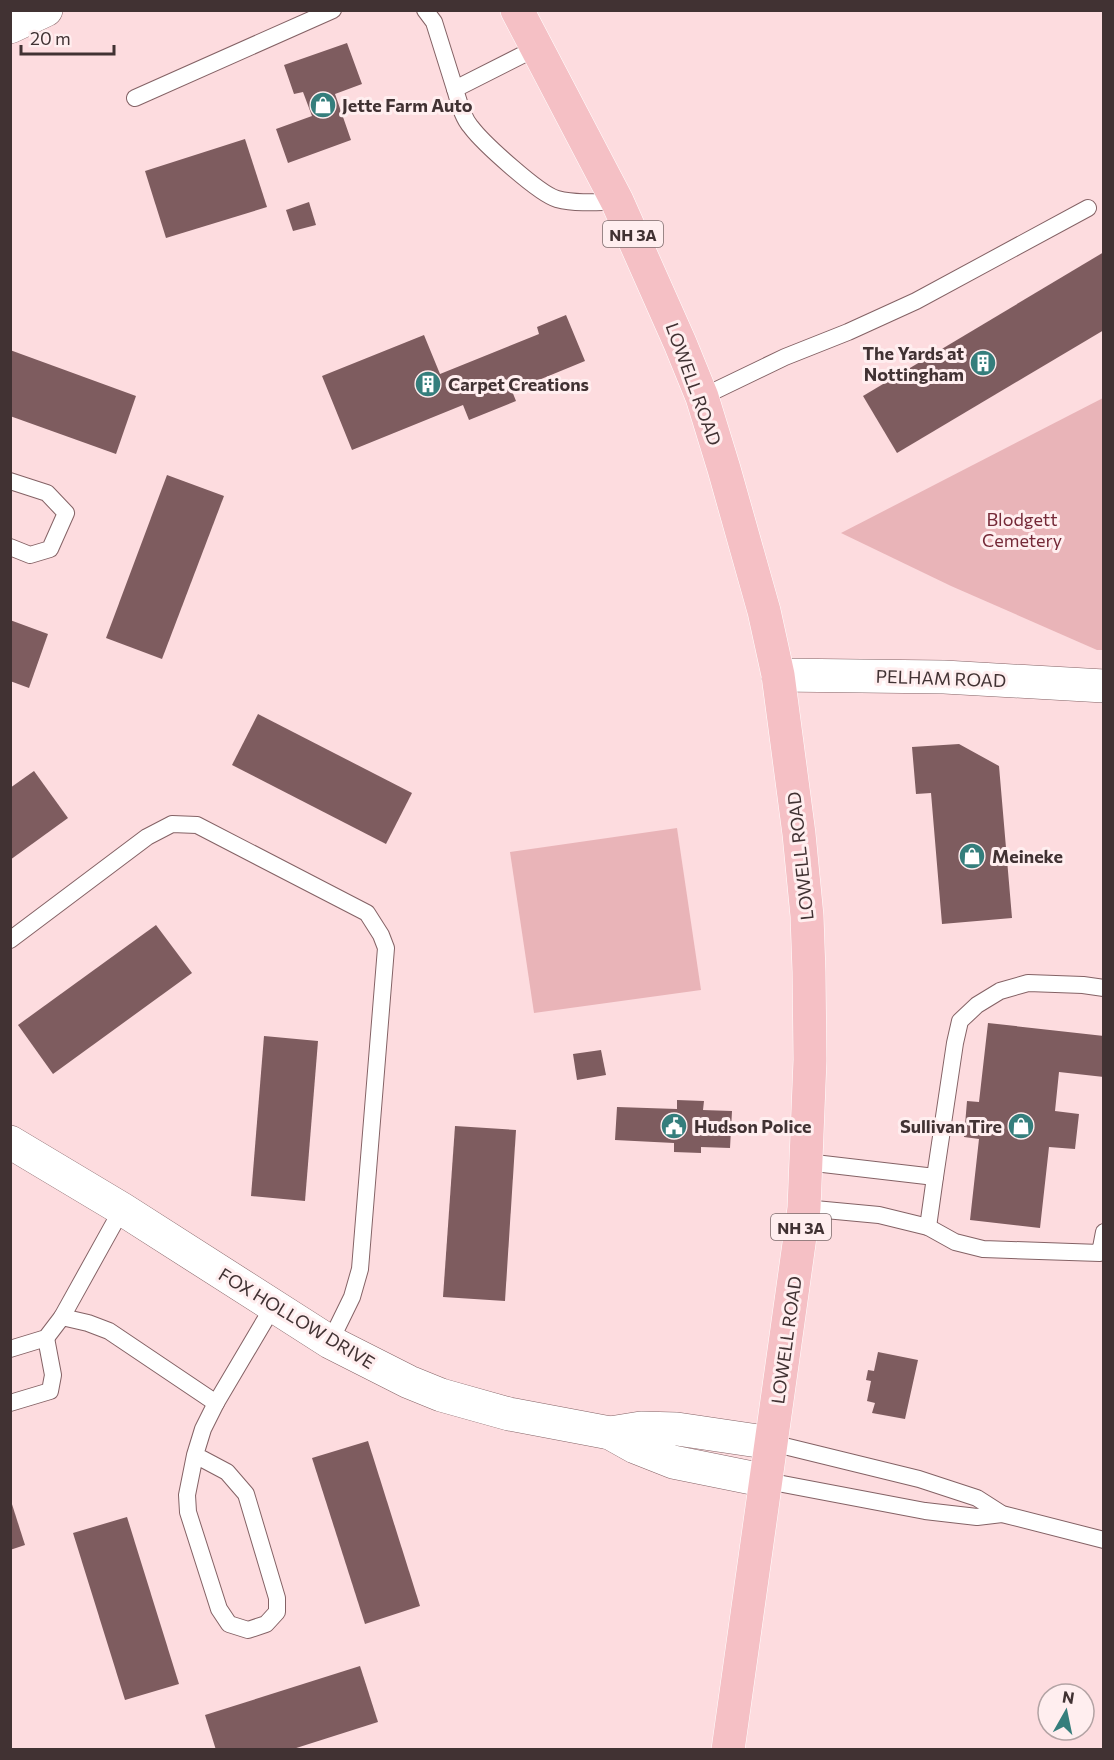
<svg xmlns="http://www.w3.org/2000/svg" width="1114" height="1760" font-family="Commissioner,sans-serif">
	<rect width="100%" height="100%" fill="#fddcdf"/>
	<!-- green -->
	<g fill="#e9b4b8">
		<path d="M1103 398V650H1097L951 586 841 533Z"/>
		<path d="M677 828 701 990 534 1013 510 852Z"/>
	</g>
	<!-- building -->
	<g fill="#7e5c5f">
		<path d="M347 43 362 84 335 94 351 140 288 163 276 129 312 116 303 92 294 94 284 65Z"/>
		<path d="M245 139 267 207 166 238 145 171Z"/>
		<path d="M309 202 316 225 293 231 286 210Z"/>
		<path d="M1104 252V330L897 453 863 396Z"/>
		<path d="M566 315 585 361 512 391 516 401 469 420 463 405 352 450 322 376 424 335 440 374 539 334 537 327Z"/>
		<path d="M10 350 136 396 116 454 10 416Z"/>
		<path d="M167 475 224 496 162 659 106 638Z"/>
		<path d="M10 620 48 634 29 688 10 681Z"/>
		<path d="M258 714 412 793 386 844 232 765Z"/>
		<path d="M959 744 999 766 1012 918 942 924 931 793 916 794 912 747Z"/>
		<path d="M34 771 68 818 10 860V788Z"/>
		<path d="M156 925 192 973 53 1074 18 1025Z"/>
		<path d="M988 1023 1104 1036V1077L1059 1072 1055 1111 1079 1114 1075 1149 1049 1147 1040 1228 970 1220 979 1139 964 1137 967 1101 979 1102Z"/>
		<path d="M264 1036 318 1041 305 1201 251 1196Z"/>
		<path d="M601 1050 606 1075 577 1080 573 1054Z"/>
		<path d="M677 1100 704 1101 703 1110 732 1111 730 1148 701 1147V1153L674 1152V1143L615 1140 617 1107 677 1109Z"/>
		<path d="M455 1126 516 1130 505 1301 443 1297Z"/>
		<path d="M878 1352 918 1360 905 1419 872 1413 875 1403 867 1401 871 1381 866 1380 868 1370 874 1371Z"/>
		<path d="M368 1441 420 1606 365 1624 312 1458Z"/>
		<path d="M10 1498 25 1545 10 1550Z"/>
		<path d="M127 1517 179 1684 125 1700 73 1533Z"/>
		<path d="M360 1666 378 1722 290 1750H216L205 1715Z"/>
	</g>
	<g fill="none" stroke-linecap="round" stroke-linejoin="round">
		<defs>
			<g id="service">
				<path d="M425 10 434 22 455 89"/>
				<path d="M538 47 455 89C459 102 462 117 471 127 483 143 539 194 557 199 576 204 597 202 617 201"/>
				<path d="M135 98 333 10"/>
				<path d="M702 397 785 357 848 332 916 301 1088 208"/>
				<path d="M10 481 47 493 66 513 50 549 30 555 10 547"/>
				<path d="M10 940 147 837 172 824 197 825 367 913 381 935 386 948 360 1269 352 1297 330 1342"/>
				<path d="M806 1162 935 1177 955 1043 960 1021 977 1005 1000 991 1028 983 1083 985 1104 988"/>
				<path d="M804 1208 879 1215 928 1227 955 1242 983 1249 1100 1253 1104 1232"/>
				<path d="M928 1227 935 1177"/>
				<path d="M62 1317 122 1209"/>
				<path d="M10 1349 46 1338 62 1317 88 1323 109 1331 216 1403"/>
				<path d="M10 1403 50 1391 53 1375 46 1338"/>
				<path d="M772 1443 919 1479 977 1498 1002 1514 1104 1540"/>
				<path d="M195 1455 227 1472 246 1494 277 1598V1612L266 1624 248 1630 229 1624 219 1609 188 1512 187 1495 195 1455 203 1429 216 1403 274 1305"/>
				<path d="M767 1481 925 1511 977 1517 1002 1514"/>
			</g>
			<g id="minor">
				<path d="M10 27 46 10"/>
				<path d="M10 1142 122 1209 330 1342 409 1382 441 1395 509 1414 610 1433 635 1447 673 1462 767 1481"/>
				<path d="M610 1433 641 1428 677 1429 772 1443"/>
			</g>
			<path id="tertiary" d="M778 675 944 677 1104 686"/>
			<path id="primary" d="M517 10 617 201 680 343 702 397 724 469 764 611 778 675 799 834 807 916 809 972 810 1060 804 1208 728 1750"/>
		</defs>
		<!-- service casing -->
		<use href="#service" stroke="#846265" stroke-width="18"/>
		<!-- minor casing -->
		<use href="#minor" stroke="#846265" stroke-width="34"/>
		<!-- tertiary casing -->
		<use href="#tertiary" stroke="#846265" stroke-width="34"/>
		<!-- primary casing -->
		<use href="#primary" stroke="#fff" stroke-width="34"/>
		<!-- service -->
		<use href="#service" stroke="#fff" stroke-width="16"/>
		<!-- minor -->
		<use href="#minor" stroke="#fff" stroke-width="33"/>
		<!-- tertiary -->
		<use href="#tertiary" stroke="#fff" stroke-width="33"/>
		<!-- primary -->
		<use href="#primary" stroke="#f5c0c5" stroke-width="33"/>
	</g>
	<!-- icons -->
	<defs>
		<symbol id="shop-disc" viewBox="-11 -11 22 22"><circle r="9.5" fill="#357e7c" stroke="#ffeeef"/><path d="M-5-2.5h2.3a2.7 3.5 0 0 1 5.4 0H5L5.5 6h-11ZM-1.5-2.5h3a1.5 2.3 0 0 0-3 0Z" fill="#fff"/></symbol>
		<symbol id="building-disc" viewBox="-11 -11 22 22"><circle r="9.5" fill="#357e7c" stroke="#ffeeef"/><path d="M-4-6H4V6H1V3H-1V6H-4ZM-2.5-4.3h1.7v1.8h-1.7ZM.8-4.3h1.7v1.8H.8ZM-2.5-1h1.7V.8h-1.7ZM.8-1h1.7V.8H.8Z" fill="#fff"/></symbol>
		<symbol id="civic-disc" viewBox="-11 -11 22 22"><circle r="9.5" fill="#357e7c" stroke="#ffeeef"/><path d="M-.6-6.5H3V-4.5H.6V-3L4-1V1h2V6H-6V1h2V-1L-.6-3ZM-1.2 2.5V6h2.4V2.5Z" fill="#fff"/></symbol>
	</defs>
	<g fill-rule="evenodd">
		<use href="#shop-disc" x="308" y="90" width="30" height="30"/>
		<use href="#building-disc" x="968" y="348" width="30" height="30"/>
		<use href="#building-disc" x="413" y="369" width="30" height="30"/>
		<use href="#shop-disc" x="957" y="841" width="30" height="30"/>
		<use href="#civic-disc" x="659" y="1111" width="30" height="30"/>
		<use href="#shop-disc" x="1006" y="1111" width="30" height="30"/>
	</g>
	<g text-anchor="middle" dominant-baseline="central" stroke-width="6" stroke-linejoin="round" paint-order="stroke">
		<!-- shield labels -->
		<g fill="#ffeeef" stroke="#7a6a6b" stroke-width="1.5">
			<rect x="603" y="221" width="60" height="26" rx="4.5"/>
			<rect x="771" y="1214" width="60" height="26" rx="4.5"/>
		</g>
		<g font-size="16" font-weight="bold" fill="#413233">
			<text x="633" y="234">NH 3A</text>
			<text x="801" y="1227">NH 3A</text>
		</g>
		<!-- poi labels -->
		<g font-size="18" font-weight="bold" fill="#413233" stroke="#ffeeef" text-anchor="start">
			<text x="342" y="105">Jette Farm Auto</text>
			<text x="964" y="353" text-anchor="end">The Yards at<tspan x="964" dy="21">Nottingham</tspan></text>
			<text x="448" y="384">Carpet Creations</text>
			<text x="992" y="856">Meineke</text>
			<text x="694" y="1126">Hudson Police</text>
			<text x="1002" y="1126" text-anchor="end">Sullivan Tire</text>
		</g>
		<!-- street labels -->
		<g font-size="18" fill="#413233" stroke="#ffeeef">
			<text transform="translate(694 384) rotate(70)">LOWELL ROAD</text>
			<text transform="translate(941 678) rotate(2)">PELHAM ROAD</text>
			<text transform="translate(800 856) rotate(-96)">LOWELL ROAD</text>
			<text transform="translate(297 1318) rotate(31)">FOX HOLLOW DRIVE</text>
			<text transform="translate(786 1340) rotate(-82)">LOWELL ROAD</text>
		</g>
		<!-- park labels -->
		<g font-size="18" fill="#752937" stroke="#ffeeef">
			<text x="1022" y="519">Blodgett<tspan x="1022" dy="21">Cemetery</tspan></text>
		</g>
	</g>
	<!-- border -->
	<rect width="1114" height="1760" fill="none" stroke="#413233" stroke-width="24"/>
	<!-- north arrow -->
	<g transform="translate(1066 1712) rotate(9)"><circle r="28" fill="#ffeeef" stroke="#b3a3a4" stroke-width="1.5"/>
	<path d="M0-4.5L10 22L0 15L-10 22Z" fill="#357e7c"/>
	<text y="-9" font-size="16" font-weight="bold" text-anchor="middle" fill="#413233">N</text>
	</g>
	<!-- scale -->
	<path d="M21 45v9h93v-9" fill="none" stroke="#413233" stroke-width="3"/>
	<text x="30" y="45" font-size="18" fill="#413233" stroke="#ffeeef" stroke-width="4.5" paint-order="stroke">20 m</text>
</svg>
